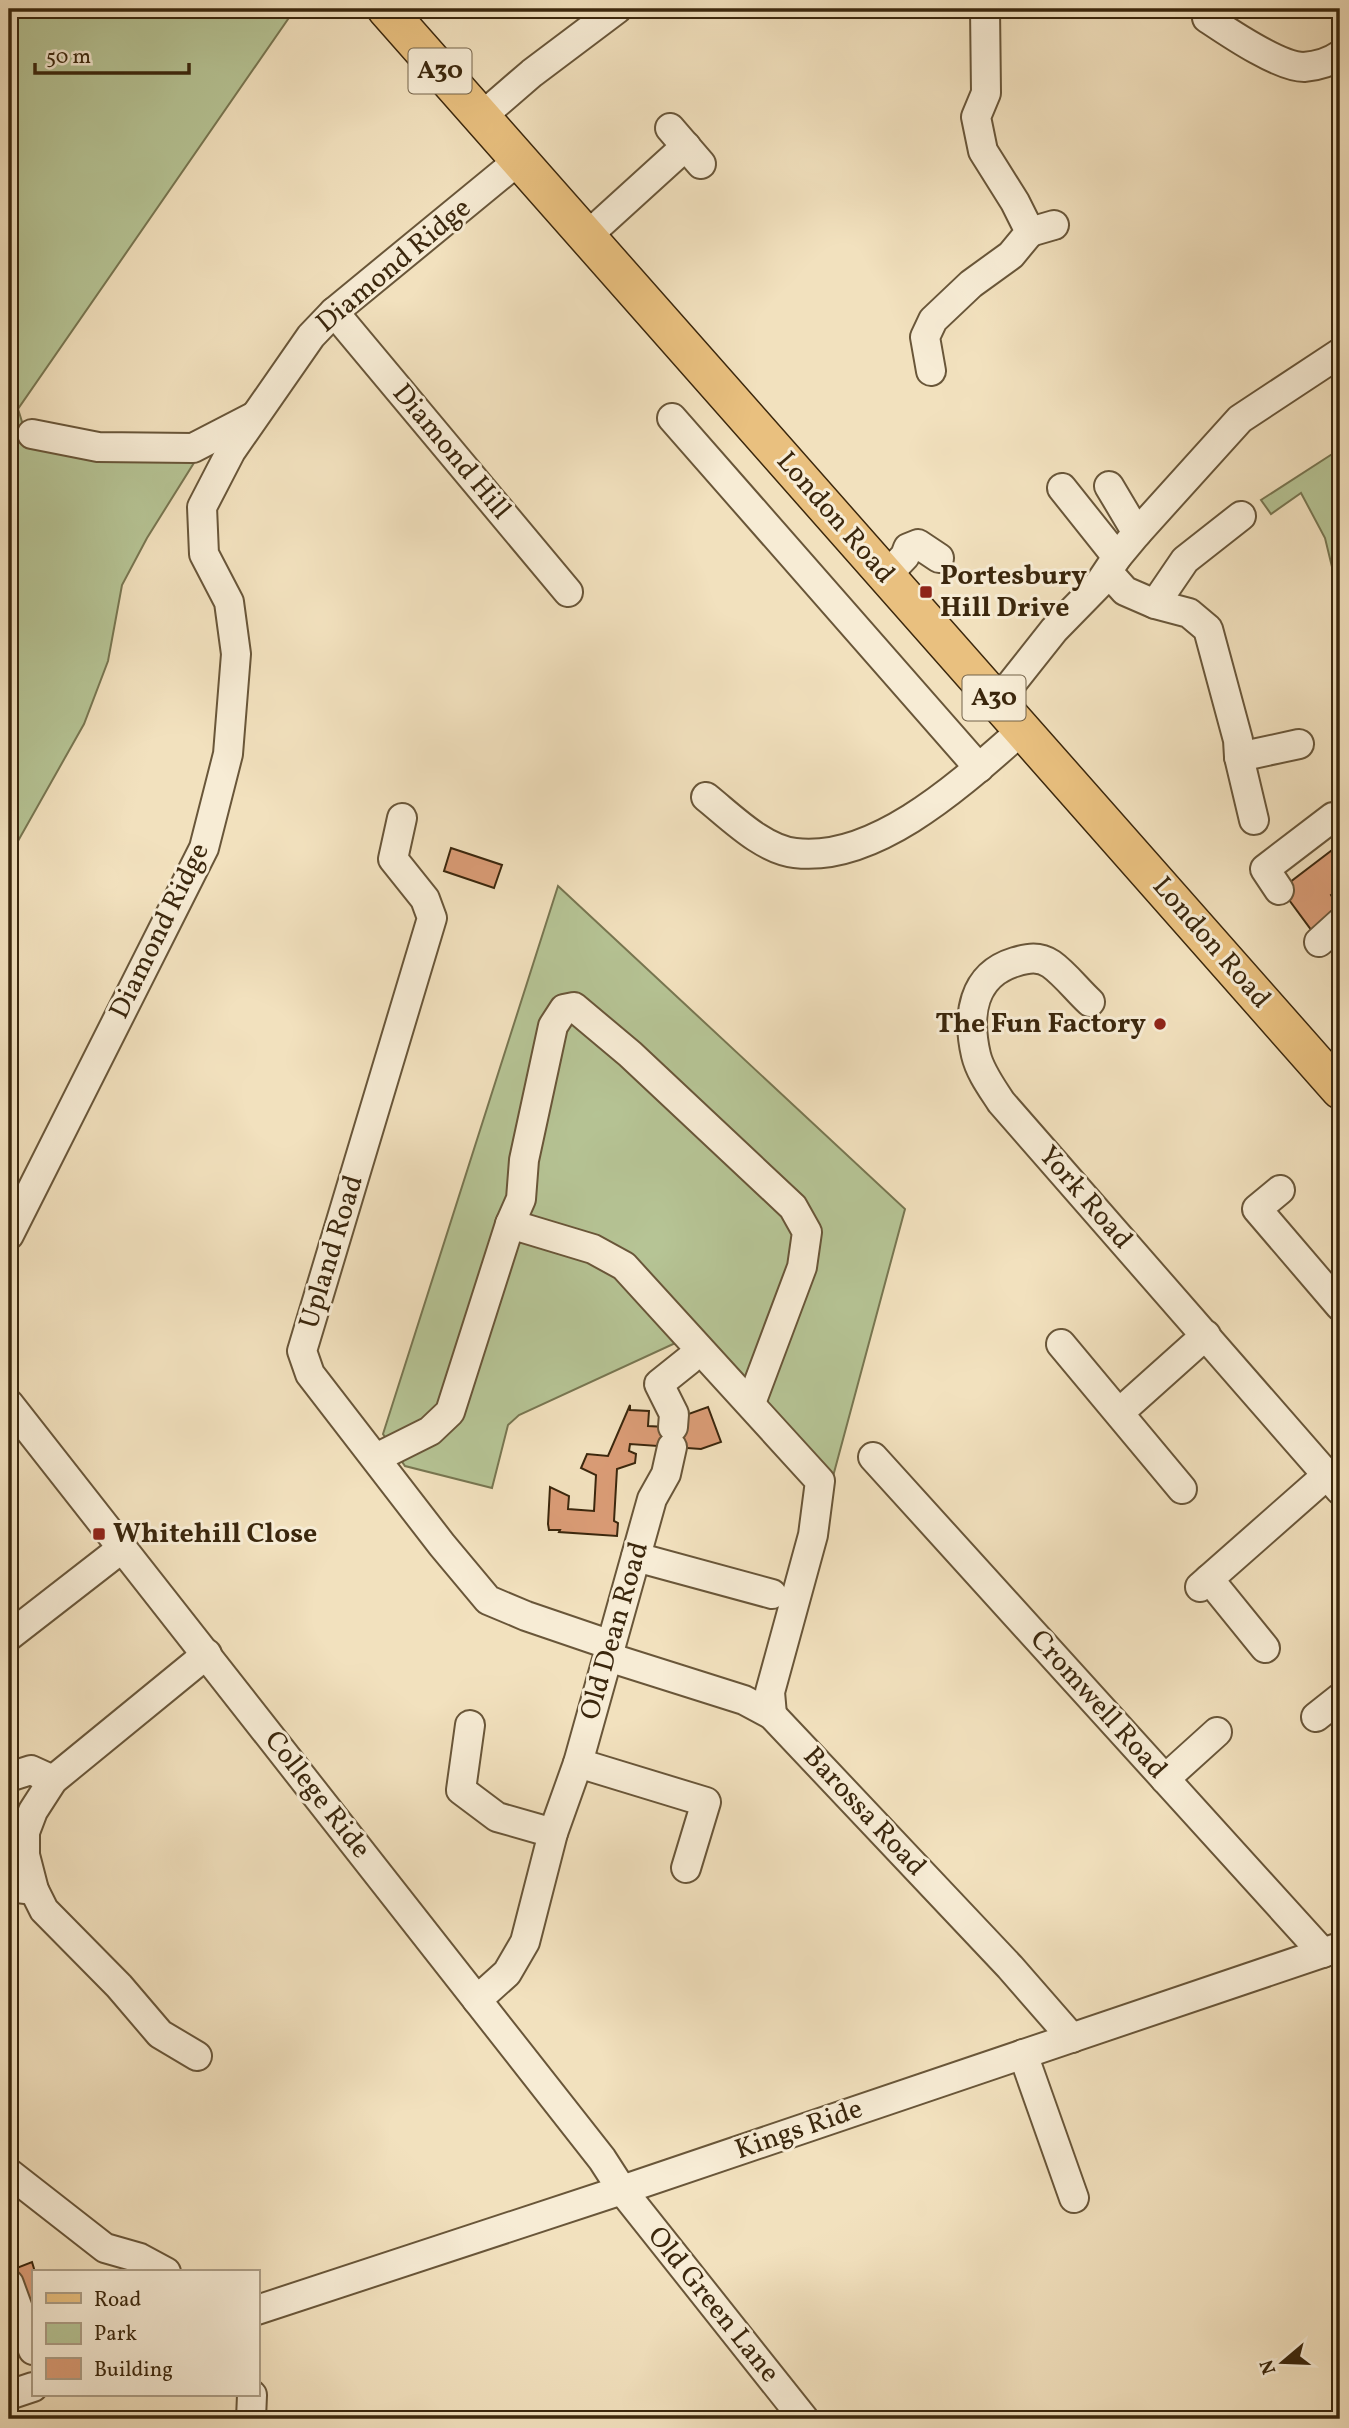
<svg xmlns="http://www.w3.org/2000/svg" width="1349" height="2428" font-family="Vollkorn,serif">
	<rect width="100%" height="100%" fill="#f2e1be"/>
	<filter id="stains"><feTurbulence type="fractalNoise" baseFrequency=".00286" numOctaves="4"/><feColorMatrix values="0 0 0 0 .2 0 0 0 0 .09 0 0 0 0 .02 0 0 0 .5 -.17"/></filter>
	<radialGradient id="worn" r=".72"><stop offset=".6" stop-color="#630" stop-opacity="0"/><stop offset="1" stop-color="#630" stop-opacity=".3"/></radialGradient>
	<!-- green -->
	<g fill="#b6c495" stroke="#787651" stroke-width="2">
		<path d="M9 9H295L18 409 29 444 101 462 197 458 147 538 122 585 108 661 84 724 9 857Z"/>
		<path d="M1340 449V600L1325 538 1301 493 1271 514 1261 500Z"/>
		<path d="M558 886 905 1209 828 1495 684 1339 519 1415 508 1425 492 1488 405 1466 383 1434Z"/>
	</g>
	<!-- building -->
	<g fill="#da9c76" stroke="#3b270d" stroke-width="2">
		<path d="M1340 844V888L1331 895 1340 910 1312 931 1281 889Z"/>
		<path d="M451 848 502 865 494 888 444 871Z"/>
		<path d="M630 1405V1410L649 1411 648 1426 684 1428 680 1417 708 1407 721 1442 701 1449 630 1444 629 1451 636 1454 635 1463 617 1469 614 1521 618 1523 617 1536 559 1532 560 1530H549L548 1524 550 1487 569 1496 568 1509 594 1511 596 1475 581 1468 587 1454 608 1456Z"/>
		<path d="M32 2262 35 2272H33V2326L14 2269Z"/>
	</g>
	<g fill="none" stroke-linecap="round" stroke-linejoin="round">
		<defs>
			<g id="minor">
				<path d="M1207 18C1228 32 1279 67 1304 67 1316 66 1330 62 1340 55"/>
				<path d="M481 117 532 73 617 9"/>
				<path d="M670 128 701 164"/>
				<path d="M1030 232 1054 225"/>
				<path d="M587 236 686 146"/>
				<path d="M334 312 568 592"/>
				<path d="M931 371 925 337 933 320 971 284 1011 255 1030 232 1015 202 983 151 976 117 986 93 985 9"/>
				<path d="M672 418 979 768"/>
				<path d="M32 434 98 447 193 448 253 417"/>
				<path d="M1109 486 1137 533"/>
				<path d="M1062 488 1117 557"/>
				<path d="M1108 572 1125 591 1155 604 1189 613 1208 629 1238 740 1239 757 1254 820"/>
				<path d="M886 576 905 556 908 548 918 544 939 558"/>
				<path d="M1155 604 1185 560 1241 516"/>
				<path d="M997 702 1054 630 1099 584 1117 557 1137 533 1240 419 1340 353"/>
				<path d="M1239 757 1299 744"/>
				<path d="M706 797C731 817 762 849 795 853 877 863 965 780 1022 730"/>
				<path d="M402 818 393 859 425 899 432 918 302 1351 310 1374 442 1545 488 1600 526 1616 611 1645"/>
				<path d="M1279 890 1265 869 1333 817"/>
				<path d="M1319 942 1340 923"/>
				<path d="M1090 1002C1077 990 1065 974 1051 964 1039 956 1028 958 1015 962 972 975 967 1016 976 1055 980 1072 992 1088 1001 1102L1340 1490"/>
				<path d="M1280 1190 1257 1209 1340 1306"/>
				<path d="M510 1224 521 1199 524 1160 553 1026 564 1009 574 1007 630 1054 793 1207 807 1232 802 1267 751 1403"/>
				<path d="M9 1235 204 848 228 754 236 654 229 602 204 554 202 507 231 451 311 336 334 312 519 160"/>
				<path d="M1061 1344 1182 1489"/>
				<path d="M9 1404 602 2159 622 2190 804 2419"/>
				<path d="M1120 1412 1206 1335"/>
				<path d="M673 1427 674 1414 659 1384 689 1360"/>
				<path d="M873 1457 1323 1953"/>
				<path d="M376 1458 430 1431 450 1412 510 1224 593 1249 624 1266 820 1481 813 1535 770 1692 772 1715"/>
				<path d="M636 1557 772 1594"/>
				<path d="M1209 1579 1265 1648"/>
				<path d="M1200 1587 1327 1475"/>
				<path d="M9 1636 121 1549"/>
				<path d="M608 1657 744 1700 772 1715 1010 1967 1072 2038"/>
				<path d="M1316 1717 1340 1698"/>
				<path d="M470 1725 461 1790 497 1817 553 1833"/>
				<path d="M578 1763 706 1802 686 1868"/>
				<path d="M9 1777 31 1770 53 1780"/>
				<path d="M1165 1779 1217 1732"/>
				<path d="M9 1887 34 1890"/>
				<path d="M477 2000 507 1973 525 1942 553 1833 578 1763 652 1499 666 1474 672 1447"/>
				<path d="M1023 2054 1074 2198"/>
				<path d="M197 2056 160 2034 119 1986 44 1910 34 1890 25 1855V1832L33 1811 53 1780 207 1654"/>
				<path d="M9 2173 105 2248 140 2258 166 2272"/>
				<path d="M9 2284 33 2350"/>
				<path d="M257 2310 622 2190 1340 1947"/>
				<path d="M9 2395 33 2387"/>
				<path d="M251 2419 252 2395"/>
			</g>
			<path id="major" d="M386 9 1340 1090"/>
		</defs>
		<!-- minor casing -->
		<use href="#minor" stroke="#695639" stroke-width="32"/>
		<!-- major casing -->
		<use href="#major" stroke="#3b270d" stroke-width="40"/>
		<!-- minor -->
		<use href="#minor" stroke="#f7ecd5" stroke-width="28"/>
		<!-- major -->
		<use href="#major" stroke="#e9c07f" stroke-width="37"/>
	</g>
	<!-- markers -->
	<g fill="#8f2418" stroke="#f7ecd5" stroke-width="2.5">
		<rect x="919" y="585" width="14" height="14" rx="3.5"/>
		<circle cx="1160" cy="1024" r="7"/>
		<rect x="92" y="1527" width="14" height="14" rx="3.5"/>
	</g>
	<g text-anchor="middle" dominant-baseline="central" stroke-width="6" stroke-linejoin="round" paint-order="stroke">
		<!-- shield labels -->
		<g fill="#f7ecd5" stroke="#736249" stroke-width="2">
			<rect x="408.5" y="48.5" width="63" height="45" rx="5"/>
			<rect x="962.5" y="675.5" width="63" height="45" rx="5"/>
		</g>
		<g font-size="26" font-weight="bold" fill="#3b270d">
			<text x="440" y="71">A30</text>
			<text x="994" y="698">A30</text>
		</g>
		<!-- street labels -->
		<g font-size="28" fill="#3b270d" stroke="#f7ecd5">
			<text transform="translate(394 266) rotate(-40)">Diamond Ridge</text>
			<text transform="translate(451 452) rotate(50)">Diamond Hill</text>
			<text transform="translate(835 518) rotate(49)">London Road</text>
			<text transform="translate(160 931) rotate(-64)">Diamond Ridge</text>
			<text transform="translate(1211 943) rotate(49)">London Road</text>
			<text transform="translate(1085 1198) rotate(49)">York Road</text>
			<text transform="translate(332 1252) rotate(-73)">Upland Road</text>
			<text transform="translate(615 1631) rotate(-74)">Old Dean Road</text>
			<text transform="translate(1098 1705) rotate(48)">Cromwell Road</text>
			<text transform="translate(317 1795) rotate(52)">College Ride</text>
			<text transform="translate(864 1812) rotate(47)">Barossa Road</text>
			<text transform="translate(799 2130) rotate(-19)">Kings Ride</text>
			<text transform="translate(713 2305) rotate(51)">Old Green Lane</text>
		</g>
		<!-- poi labels -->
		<g font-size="28" font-weight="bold" fill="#3b270d" stroke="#f7ecd5" text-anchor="start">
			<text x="940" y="576">Portesbury<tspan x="940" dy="32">Hill Drive</tspan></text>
			<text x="1146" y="1024" text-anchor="end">The Fun Factory</text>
			<text x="113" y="1534">Whitehill Close</text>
		</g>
	</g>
	<!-- margin -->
	<rect width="1349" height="2428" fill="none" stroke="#f2e1be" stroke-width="35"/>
	<rect x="10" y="10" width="1328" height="2407" fill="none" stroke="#3b270d" stroke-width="3.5"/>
	<rect x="18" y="18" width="1314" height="2393" fill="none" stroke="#3b270d" stroke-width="2"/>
	<!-- legend -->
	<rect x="32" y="2270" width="228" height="126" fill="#f7ecd5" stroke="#ac9d85" stroke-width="2"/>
	<rect x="46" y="2293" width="35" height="10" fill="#e9c07f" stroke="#ac9d85" stroke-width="2"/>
	<text x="94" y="2306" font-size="21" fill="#3b270d">Road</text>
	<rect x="46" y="2323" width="35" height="21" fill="#b6c495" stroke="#ac9d85" stroke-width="2"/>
	<text x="94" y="2340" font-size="21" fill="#3b270d">Park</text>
	<rect x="46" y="2358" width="35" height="21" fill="#da9c76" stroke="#ac9d85" stroke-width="2"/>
	<text x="94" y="2376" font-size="21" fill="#3b270d">Building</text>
	<!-- north arrow -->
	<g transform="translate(1283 2362) rotate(251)" stroke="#f7ecd5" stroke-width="5" paint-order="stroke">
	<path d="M0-5L12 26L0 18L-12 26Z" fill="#3b270d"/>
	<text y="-10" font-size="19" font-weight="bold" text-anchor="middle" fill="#3b270d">N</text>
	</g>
	<!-- scale -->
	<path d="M35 63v10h154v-10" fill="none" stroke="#3b270d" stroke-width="3.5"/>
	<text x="46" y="63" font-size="21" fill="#3b270d" stroke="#f7ecd5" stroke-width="5" paint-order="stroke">50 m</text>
	<rect width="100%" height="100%" filter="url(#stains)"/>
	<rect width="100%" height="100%" fill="url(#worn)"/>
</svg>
